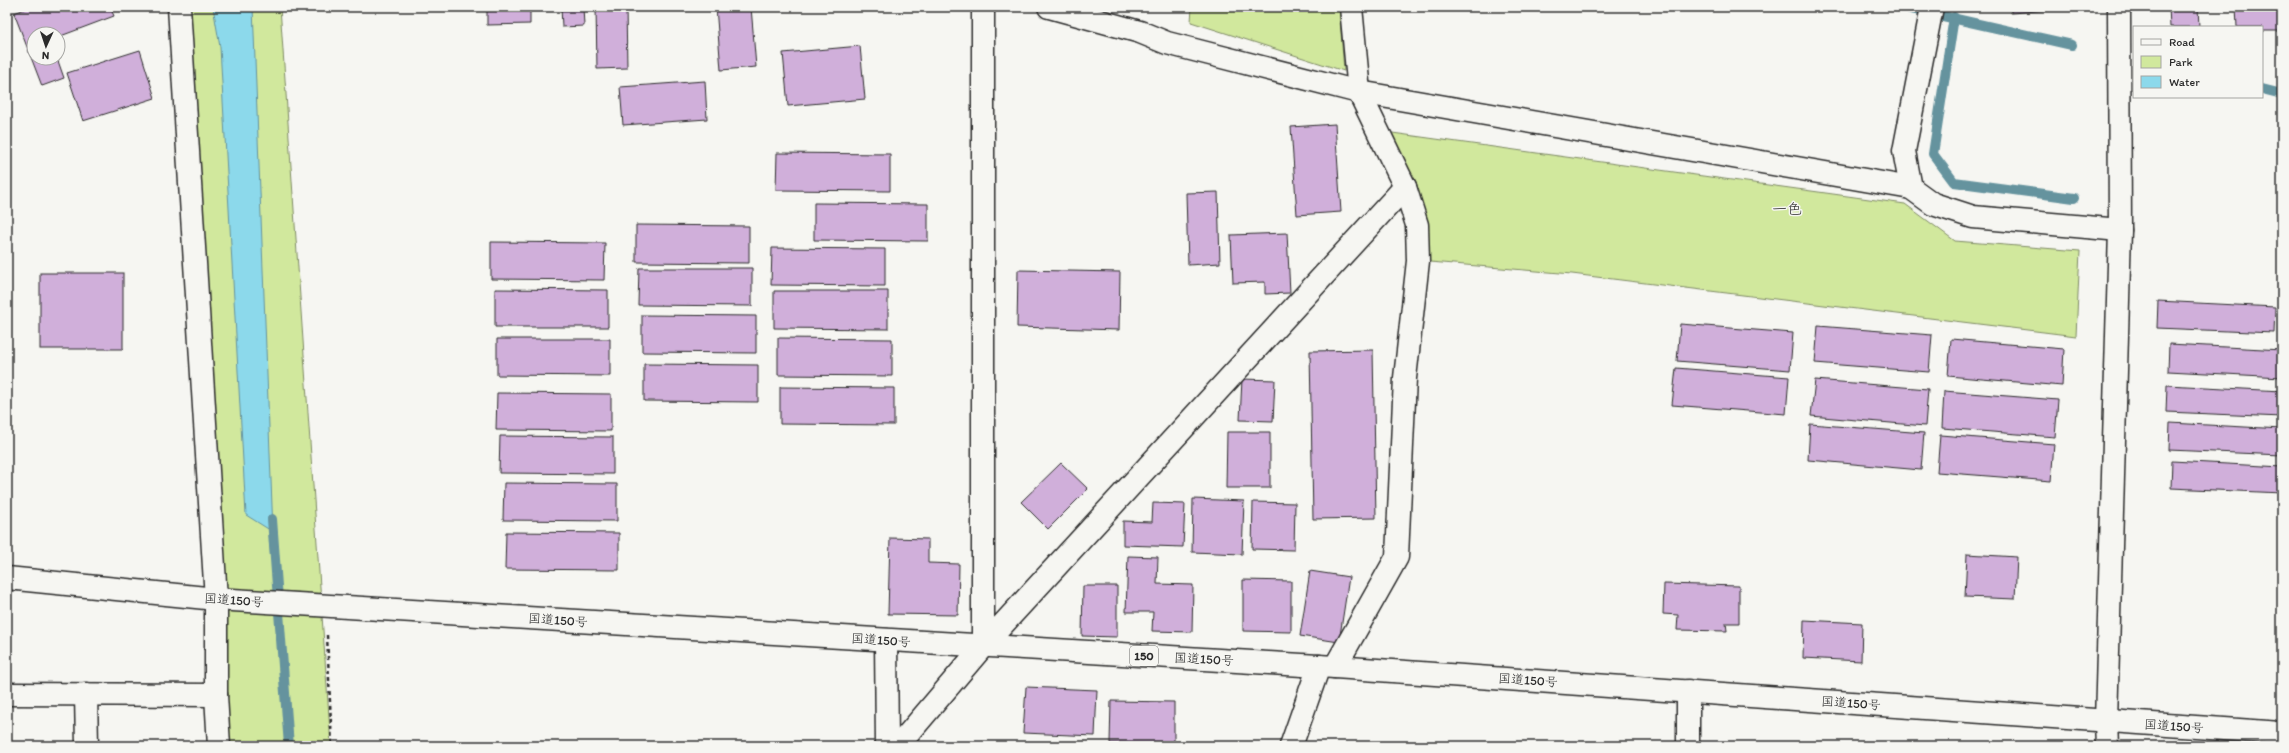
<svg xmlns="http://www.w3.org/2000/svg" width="2289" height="753" font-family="Itim,'Klee One',sans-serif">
	<rect width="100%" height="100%" fill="#f6f6f2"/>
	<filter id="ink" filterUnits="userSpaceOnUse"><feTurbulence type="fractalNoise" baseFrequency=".025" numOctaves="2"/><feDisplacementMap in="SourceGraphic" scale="8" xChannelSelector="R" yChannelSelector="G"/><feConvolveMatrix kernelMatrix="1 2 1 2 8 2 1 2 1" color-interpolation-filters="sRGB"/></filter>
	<g filter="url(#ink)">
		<!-- green -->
		<g fill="#d1e89d" stroke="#7e8a64">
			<path d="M178 7H280L331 746H226Z"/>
			<path d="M1192 7H1339L1344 71 1191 22Z"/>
			<path d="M1378 131 1905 204 1955 241 2080 251 2076 336 1572 274 1418 261Z"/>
		</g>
		<!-- water -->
		<path fill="#8cd9eb" stroke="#65939e" d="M213 7H253L273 532 246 515 220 47Z"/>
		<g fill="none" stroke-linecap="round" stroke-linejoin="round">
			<!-- stream -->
			<g stroke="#65939e" stroke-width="10">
				<path d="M1903 7 2072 45"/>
				<path d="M1954 17 1933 154 1954 182 2074 198"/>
				<path d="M2262 89 2282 94"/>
				<path d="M272 519 289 746"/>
			</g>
		</g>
		<!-- building -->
		<g fill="#d0afda" stroke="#2b2b2b">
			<path d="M31 7H110L114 16 58 37V34H34V58H57L64 78 42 86 14 13Z"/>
			<path d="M487 7H530V24L487 25Z"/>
			<path d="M561 7H583L584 26 562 27Z"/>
			<path d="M596 7H626L627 68 597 69Z"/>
			<path d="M716 7H751L756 67 721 70Z"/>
			<path d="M2011 7H2064V9L2011 13Z"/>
			<path d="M2169 7H2198L2199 27H2170Z"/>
			<path d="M2236 7H2282V31H2262V27H2237Z"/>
			<path d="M860 46 865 99 788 106 783 53Z"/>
			<path d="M140 50 155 98 83 121 67 73Z"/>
			<path d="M705 81 707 119 623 125 620 87Z"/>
			<path d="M1335 124 1341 212 1297 215 1291 127Z"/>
			<path d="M777 153 890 154V191L776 190Z"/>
			<path d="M1218 192 1220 263 1188 265 1186 193Z"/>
			<path d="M814 203 928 204V241L814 240Z"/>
			<path d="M636 225 749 226V263L636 262Z"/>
			<path d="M1287 233 1290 293 1265 294V282L1233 283 1231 235Z"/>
			<path d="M491 242 605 243 604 280 491 279Z"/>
			<path d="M772 248 885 249V286L771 285Z"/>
			<path d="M639 268H752V306L638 305Z"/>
			<path d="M1018 270 1120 272 1119 330 1017 327Z"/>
			<rect x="40" y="273" width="83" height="76"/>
			<path d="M495 289 608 290V327H495Z"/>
			<path d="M774 291H888V329L774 328Z"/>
			<path d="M2158 301 2275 307 2274 333 2157 328Z"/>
			<path d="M642 315 756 316V353L642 352Z"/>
			<path d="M1680 324 1793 333 1790 370 1677 361Z"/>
			<path d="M1818 326 1932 335 1929 372 1815 363Z"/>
			<path d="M778 338 892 339V376L778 375Z"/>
			<path d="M497 339H610V376L497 375Z"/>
			<path d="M1951 339 2064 349 2062 386 1948 376Z"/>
			<path d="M2169 344 2282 350V377L2168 371Z"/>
			<path d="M1373 350 1376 518 1313 519 1310 351Z"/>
			<path d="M644 364 758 365V402L644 401Z"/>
			<path d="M1676 368 1789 377 1786 414 1672 405Z"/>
			<path d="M1242 379 1275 380 1273 421 1240 420Z"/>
			<path d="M1815 380 1928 389 1925 426 1811 416Z"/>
			<path d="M2167 385 2282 391V417L2166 412Z"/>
			<path d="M780 387 894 388V425L780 424Z"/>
			<path d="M1944 391 2058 400 2055 437 1942 428Z"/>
			<path d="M497 393 611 394V431L496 430Z"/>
			<path d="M2170 423 2282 429V455L2169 450Z"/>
			<path d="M1810 424 1924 433 1921 470 1808 460Z"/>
			<path d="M1227 432H1270V488H1226Z"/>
			<path d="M1940 435 2054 444 2051 481 1937 472Z"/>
			<path d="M500 436 613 437V474L499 473Z"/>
			<path d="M2172 461 2282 467V493L2171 488Z"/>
			<path d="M1061 463 1088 489 1048 529 1021 502Z"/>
			<path d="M504 483 617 484V521L503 520Z"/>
			<path d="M1193 499 1244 501 1242 554 1192 552Z"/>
			<path d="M1253 502 1295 503 1294 550 1252 549Z"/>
			<path d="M1153 503 1185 504 1183 547 1123 545V521L1152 522Z"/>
			<path d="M506 532 619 533V570L505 569Z"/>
			<path d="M890 538 928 539V563L959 564 958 615 888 614Z"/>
			<path d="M1967 554 2017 557 2015 599 1965 597Z"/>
			<path d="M1128 556 1158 557 1157 584 1193 585 1192 632 1152 631 1153 612H1126Z"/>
			<path d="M1310 571 1349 577 1339 642 1300 636Z"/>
			<path d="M1243 580 1291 581V632L1243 631Z"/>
			<path d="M1664 584 1739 586V623H1726L1727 631 1677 630 1678 615 1663 614Z"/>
			<path d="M1083 586H1117V637L1082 636Z"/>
			<path d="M1804 620 1862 623 1861 661 1803 658Z"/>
			<path d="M1026 687 1097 690 1095 736 1023 733Z"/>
			<path d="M1111 701 1174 702V744L1110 743Z"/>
		</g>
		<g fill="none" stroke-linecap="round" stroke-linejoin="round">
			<defs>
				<g id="minor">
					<path d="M179 7 216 599V695L219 746"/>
					<path d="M983 7V646"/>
					<path d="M1049 7 1140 32 1167 43 1359 92 1911 188"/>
					<path d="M1932 7 1904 151 1911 188 1933 204 1973 217 2120 230"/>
					<path d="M886 640 887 746"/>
					<path d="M1335 667 1397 557 1405 378 1418 261 1417 225 1405 187 1359 92 1351 7"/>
					<path d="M7 694 216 695"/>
					<path d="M86 694 87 746"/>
					<path d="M898 746 983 646 1405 187"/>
					<path d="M1291 746 1319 666"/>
					<path d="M1688 746V691"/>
					<path d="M2107 746 2106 722 2120 230 2119 7"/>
				</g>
				<path id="highway" d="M7 578 216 599 1335 667 2282 733"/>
			</defs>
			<!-- minor casing -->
			<use href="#minor" stroke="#2b2b2b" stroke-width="25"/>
			<!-- highway casing -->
			<use href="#highway" stroke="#2b2b2b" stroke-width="25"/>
			<!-- path -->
			<path stroke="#2b2b2b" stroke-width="2.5" stroke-dasharray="4 3" stroke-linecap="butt" d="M327 635 332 746"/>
			<!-- minor -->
			<use href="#minor" stroke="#f6f6f2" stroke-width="22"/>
			<!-- highway -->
			<use href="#highway" stroke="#f6f6f2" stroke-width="22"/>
		</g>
	</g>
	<g text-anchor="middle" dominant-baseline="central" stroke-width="3" stroke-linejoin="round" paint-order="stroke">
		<!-- shield labels -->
		<rect fill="#f6f6f2" stroke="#686867" stroke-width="1" x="1130" y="646" width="28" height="20" rx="3"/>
		<g font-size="12" font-weight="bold" fill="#2b2b2b">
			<text x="1144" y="656">150</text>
		</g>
		<!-- street labels -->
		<g font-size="13" fill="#2b2b2b" stroke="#f6f6f2">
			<text transform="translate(234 600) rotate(4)">国道150号</text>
			<text transform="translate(558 620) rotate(4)">国道150号</text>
			<text transform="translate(881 640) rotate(4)">国道150号</text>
			<text transform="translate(1204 659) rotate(3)">国道150号</text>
			<text transform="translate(1528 680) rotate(4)">国道150号</text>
			<text transform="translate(1851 703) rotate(4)">国道150号</text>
			<text transform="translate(2174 726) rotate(4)">国道150号</text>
		</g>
		<!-- quarter labels -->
		<g font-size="15" fill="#2b2b2b" stroke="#f6f6f2">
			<text x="1787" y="209">一色</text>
		</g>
	</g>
	<!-- margin -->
	<rect width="2289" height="753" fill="none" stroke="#f6f6f2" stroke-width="24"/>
	<rect x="12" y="12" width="2265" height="729" fill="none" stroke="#2b2b2b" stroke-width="1.5" filter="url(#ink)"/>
	<!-- legend -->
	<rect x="2133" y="26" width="130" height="72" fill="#f6f6f2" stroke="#a5a5a2"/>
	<rect x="2141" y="39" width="20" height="6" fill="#f6f6f2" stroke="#a5a5a2"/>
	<text x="2169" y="46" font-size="12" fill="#2b2b2b">Road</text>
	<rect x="2141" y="56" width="20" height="12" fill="#d1e89d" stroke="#a5a5a2"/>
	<text x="2169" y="66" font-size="12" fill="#2b2b2b">Park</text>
	<rect x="2141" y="76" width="20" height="12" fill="#8cd9eb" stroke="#a5a5a2"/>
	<text x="2169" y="86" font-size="12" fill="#2b2b2b">Water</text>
	<!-- north arrow -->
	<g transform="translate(46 46) rotate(183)"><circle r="19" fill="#f6f6f2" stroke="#a5a5a2"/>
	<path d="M0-3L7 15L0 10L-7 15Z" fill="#2b2b2b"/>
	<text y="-6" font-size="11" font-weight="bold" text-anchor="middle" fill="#2b2b2b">N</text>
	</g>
</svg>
